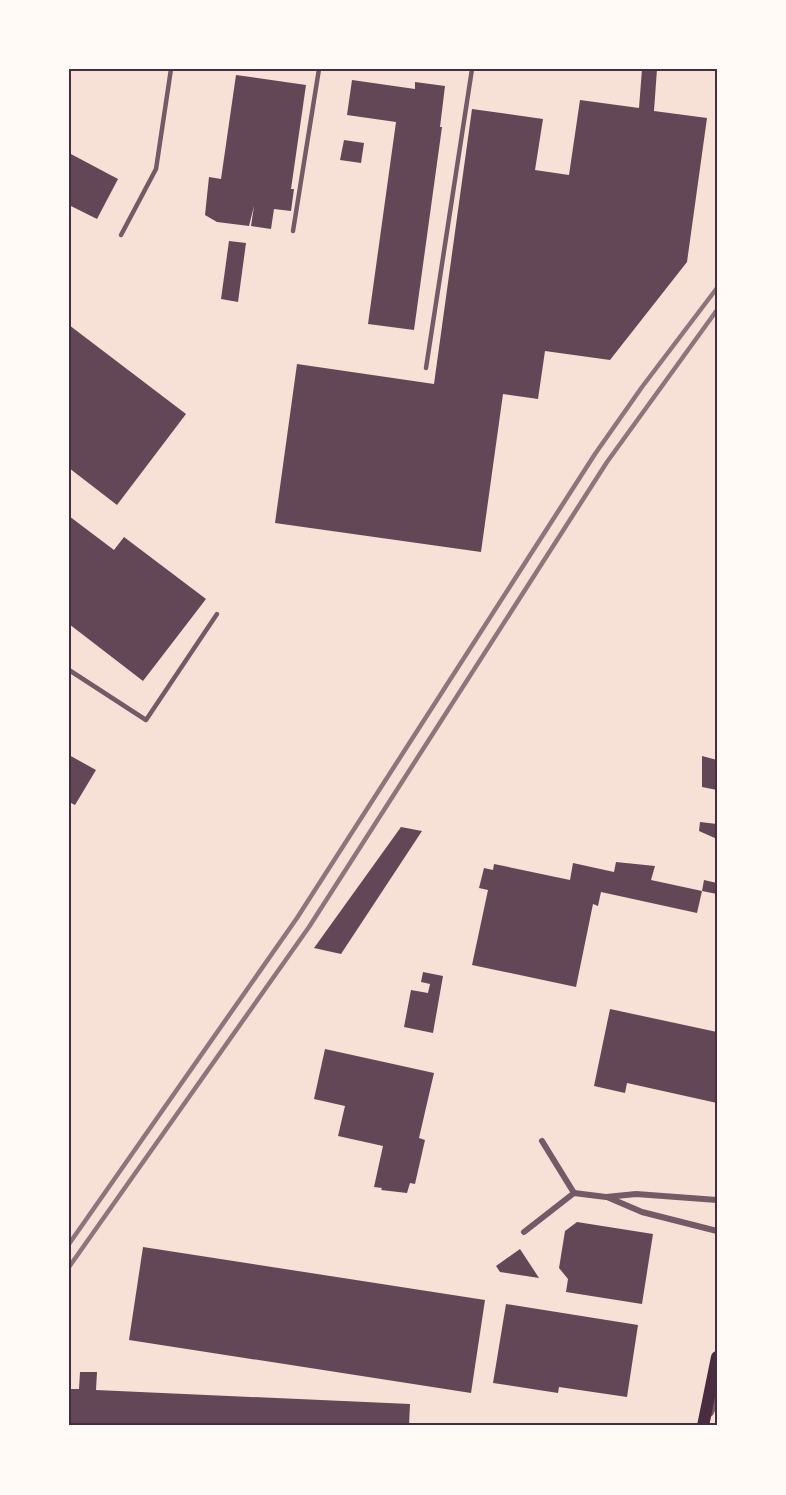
<svg xmlns="http://www.w3.org/2000/svg" width="786" height="1495" font-family="'Open Sans',sans-serif">
	<rect width="100%" height="100%" fill="#f7e1d7"/>
	<!-- building -->
	<g fill="#644757">
		<path d="M642 69H657L654 111 707 118 687 262 610 360 545 351 538 399 503 394 481 552 275 523 297 364 434 384 472 109 543 119 535 170 569 175 580 100 639 108Z"/>
		<path d="M236 75 306 85 291 189H294L291 211 274 209 271 229 251 226 254 206 249 226 217 222 205 215 209 177 221 179Z"/>
		<path d="M352 80 415 89V82L445 86 440 127H442L414 330 368 324 396 122 347 115Z"/>
		<path d="M344 140 364 143 361 163 340 160Z"/>
		<path d="M69 153 118 179 97 219 69 205Z"/>
		<path d="M229 241 246 243 238 302 221 299Z"/>
		<path d="M69 325 186 414 117 505 69 468Z"/>
		<path d="M69 516 114 550 124 537 206 599 143 681 69 624Z"/>
		<path d="M69 755 96 770 75 805 69 802Z"/>
		<path d="M702 756 717 760V790L702 787Z"/>
		<path d="M700 822 717 824V839L699 831Z"/>
		<path d="M401 827 422 831 341 954 314 948Z"/>
		<path d="M616 862 655 866 651 880 702 891 697 913 601 892 598 906 593 904 576 987 472 965 488 890 479 888 484 868 493 870 494 864 570 880 573 863 614 872Z"/>
		<path d="M704 880 717 883V894L702 891Z"/>
		<path d="M423 972 443 976 433 1033 404 1027 411 990 428 993 430 984 421 982Z"/>
		<path d="M610 1009 717 1032V1103L627 1083 625 1093 594 1086Z"/>
		<path d="M325 1049 434 1073 419 1138 425 1140 415 1184 410 1183 407 1193 381 1190 382 1188 374 1187 383 1146 338 1136 345 1106 314 1099Z"/>
		<path d="M577 1222 653 1234 642 1304 566 1292 568 1279 559 1268 565 1231Z"/>
		<path d="M143 1247 485 1300 471 1393 129 1340Z"/>
		<path d="M520 1249 539 1278 500 1272 496 1266Z"/>
		<path d="M506 1304 638 1325 627 1397 559 1387 558 1393 493 1383Z"/>
		<path d="M80 1372H97L96 1390 410 1404 409 1426H69V1389H79Z"/>
	</g>
	<g fill="none" stroke-linecap="round" stroke-linejoin="round">
		<!-- service -->
		<g stroke="#755966" stroke-width="4.5">
			<path d="M293 231 319 69"/>
			<path d="M121 235 156 169 171 69"/>
			<path d="M426 368 472 69"/>
			<path d="M69 670 146 720 217 614"/>
		</g>
		<!-- minor -->
		<g stroke="#755966" stroke-width="6">
			<path d="M542 1141 574 1193"/>
			<path d="M607 1197 642 1212 717 1231"/>
			<path d="M524 1232 574 1193 606 1197 636 1194 717 1200"/>
		</g>
		<!-- tertiary -->
		<path stroke="#755966" stroke-width="10" d="M709 1412 717 1394"/>
		<!-- secondary -->
		<path stroke="#4a2c40" stroke-width="12" d="M703 1426 717 1357"/>
		<!-- rail -->
		<g stroke="#8f747c" stroke-width="4.5">
			<path d="M69 1244 297 918 595 454 642 387 717 288"/>
			<path d="M69 1267 309 927 607 462 717 310"/>
		</g>
	</g>
	<!-- border -->
	<rect width="786" height="1495" fill="none" stroke="#fffaf5" stroke-width="141"/>
	<rect x="70" y="70" width="646" height="1354" fill="none" stroke="#4a2c40" stroke-width="2"/>
</svg>
